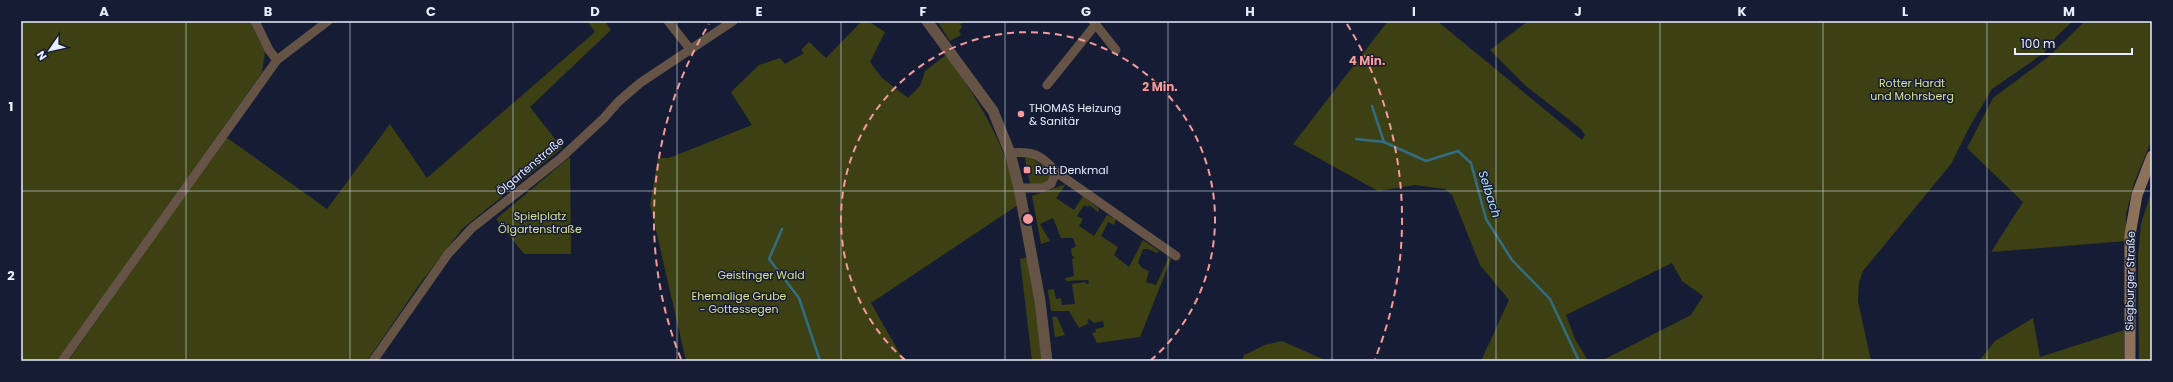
<svg xmlns="http://www.w3.org/2000/svg" width="2173" height="382" font-family="Poppins,sans-serif">
	<rect width="100%" height="100%" fill="#161c34"/>
	<!-- green -->
	<g fill="#3d4012">
		<path d="M21 21H250L265 52 262 73 57 361H21Z"/>
		<path d="M587 21H605L611 30 530 107 562 148 462 229 419 285 367 361H68L226 137 327 209 390 124 427 178 595 32Z"/>
		<path d="M862 21H868L885 32 870 62 882 78 908 98 920 86 925 71 946 55C979 101 1009 148 1018 205L871 303 904 361H686L650 204 658 158H669L752 125 731 92 759 65 780 58 785 64 804 53 801 50 809 42 826 58Z"/>
		<path d="M937 21H968L960 24 962 27 959 31 961 35 950 41Z"/>
		<path d="M1388 21H1437L1582 140 1585 135 1581 129 1526 86 1490 50 1528 21H2073L2056 37 2044 53 1992 89 1971 124 1951 164 1863 271 1859 282 1858 301 1871 361H1601L1691 315 1703 296 1682 281 1672 263 1566 315 1575 339 1588 361H1481L1509 300 1480 265 1452 195 1445 189 1415 185 1378 191 1293 144Z"/>
		<path d="M2085 21H2152V139L2134 183 2126 214V241L1991 252 2023 202 1967 148 1993 98 2048 57Z"/>
		<path d="M570 157 571 254H524L496 219Z"/>
		<path d="M1030 157 1049 170 1051 177 1048 182 1039 185 1030 184 1025 158Z"/>
		<path d="M1066 184 1056 198 1074 210 1083 196 1099 209 1098 212 1089 205 1088 207 1084 205 1077 216 1083 219 1079 226 1094 236 1107 215 1116 219 1114 225 1108 222 1101 236 1118 247 1114 255 1129 267 1143 240 1159 251 1157 253 1148 249H1143L1138 263 1142 268 1149 271 1146 282 1156 285 1169 257 1171 259 1140 337 1097 343 1092 333 1096 332 1095 329 1104 327 1103 321 1094 323 1089 319 1087 321 1089 323 1079 328 1069 311H1051L1048 290 1054 289 1056 299 1061 298 1062 305 1075 304 1072 284 1085 282 1086 284 1089 283 1088 280 1066 281 1065 278 1074 276 1072 259 1075 257 1072 256 1071 249 1076 246 1073 238H1061L1053 218 1040 224 1050 241 1041 244 1032 196Z"/>
		<path d="M2152 189V361H2139L2138 256 2141 224Z"/>
		<path d="M1029 257 1043 361H1032L1020 259Z"/>
		<path d="M1052 317H1057L1065 335 1055 337Z"/>
		<path d="M2033 318 2040 357 2124 330V361H1979L1995 341Z"/>
		<path d="M1282 341 1327 361H1242L1244 355 1265 345Z"/>
	</g>
	<g fill="none" stroke-linecap="round" stroke-linejoin="round">
		<!-- stream -->
		<g stroke="#336d84" stroke-width="2.5">
			<path d="M1372 106 1384 142 1426 161 1458 151 1471 163 1486 219 1512 260 1550 299 1579 361"/>
			<path d="M1356 139 1384 142"/>
			<path d="M782 229 769 259 799 298 820 361"/>
		</g>
		<!-- minor -->
		<g stroke="#655446" stroke-width="9">
			<path d="M255 21 269 50 277 60"/>
			<path d="M668 21 690 49"/>
			<path d="M1093 21 1116 50"/>
			<path d="M1047 85 1096 24"/>
			<path d="M1010 153C1032 151 1041 154 1056 172L1051 184 1042 188H1019"/>
			<path d="M1056 172 1176 256"/>
			<path d="M62 361 277 60 328 21"/>
			<path d="M373 361 448 254 472 228 561 158 604 118 618 102 640 83 733 21"/>
		</g>
		<!-- tertiary -->
		<path stroke="#655446" stroke-width="11" d="M927 21 993 111 1010 153 1019 188 1040 301 1047 361"/>
		<!-- secondary -->
		<path stroke="#8d725b" stroke-width="11" d="M2130 361V235L2137 195 2152 156"/>
	</g>
	<!-- grid -->
	<path fill="none" stroke="#e8eeff" stroke-width="1" stroke-opacity="0.55" d="M186 21V361M350 21V361M513 21V361M677 21V361M841 21V361M1005 21V361M1168 21V361M1332 21V361M1496 21V361M1660 21V361M1823 21V361M1987 21V361M21 191H2152"/>
	<!-- distance rings -->
	<g fill="none" stroke="#f59b9b" stroke-width="2" stroke-dasharray="7 5">
		<path d="M905 360A187 187 0 1 1 1151 360"/>
		<path d="M681 359A374 374 0 0 1 709 24M1347 24A374 374 0 0 1 1375 359"/>
	</g>
	<!-- markers -->
	<g fill="#f59b9b" stroke="#161c34" stroke-width="1.5">
		<circle cx="1021" cy="114" r="4"/>
		<rect x="1023" y="166" width="8" height="8" rx="2"/>
	</g>
	<g text-anchor="middle" dominant-baseline="central" stroke-width="3" stroke-linejoin="round" paint-order="stroke">
		<!-- park labels -->
		<g font-size="11" fill="#dae193" stroke="#161c34">
			<text x="1912" y="83">Rotter Hardt<tspan x="1912" dy="13">und Mohrsberg</tspan></text>
			<text x="540" y="216">Spielplatz<tspan x="540" dy="13">Ölgartenstraße</tspan></text>
			<text x="761" y="275">Geistinger Wald</text>
			<text x="739" y="296">Ehemalige Grube<tspan x="739" dy="13">- Gottessegen</tspan></text>
		</g>
		<!-- poi labels -->
		<g font-size="11" fill="#e8eeff" stroke="#161c34" text-anchor="start">
			<text x="1029" y="108">THOMAS Heizung<tspan x="1029" dy="13">&amp; Sanitär</tspan></text>
			<text x="1035" y="170">Rott Denkmal</text>
		</g>
		<!-- street labels -->
		<g font-size="11" fill="#e8eeff" stroke="#161c34">
			<text transform="translate(530 166) rotate(-40)">Ölgartenstraße</text>
			<text transform="translate(2130 281) rotate(-89)">Siegburger Straße</text>
		</g>
		<!-- water labels -->
		<g font-size="12" font-style="italic" fill="#afe1f7" stroke="#161c34">
			<text transform="translate(1490 194) rotate(72)">Selbach</text>
		</g>
	</g>
	<circle cx="1028" cy="219" r="6" fill="#f59b9b" stroke="#161c34" stroke-width="2"/>
	<g font-size="12" text-anchor="middle" font-weight="bold" fill="#f59b9b" stroke="#161c34" stroke-width="3" stroke-linejoin="round" paint-order="stroke">
		<text x="1367" y="65">4 Min.</text>
		<text x="1160" y="91">2 Min.</text>
	</g>
	<!-- border -->
	<rect width="2173" height="382" fill="none" stroke="#161c34" stroke-width="44"/>
	<!-- north arrow -->
	<g transform="translate(50 50) rotate(236)" stroke="#161c34" stroke-width="3" paint-order="stroke">
	<path d="M0-3L7 15L0 10L-7 15Z" fill="#e8eeff"/>
	<text y="-6" font-size="11" font-weight="bold" text-anchor="middle" fill="#e8eeff">N</text>
	</g>
	<!-- scale -->
	<path d="M2015 48v6h117v-6" fill="none" stroke="#e8eeff" stroke-width="2"/>
	<text x="2021" y="48" font-size="12" fill="#e8eeff" stroke="#161c34" stroke-width="3" paint-order="stroke">100 m</text>
	<rect x="22" y="22" width="2129" height="338" fill="none" stroke="#e8eeff" stroke-width="1.5"/>
	<g font-size="13" text-anchor="middle" font-weight="bold" fill="#e8eeff">
		<text x="104" y="16">A</text>
		<text x="268" y="16">B</text>
		<text x="431" y="16">C</text>
		<text x="595" y="16">D</text>
		<text x="759" y="16">E</text>
		<text x="923" y="16">F</text>
		<text x="1086" y="16">G</text>
		<text x="1250" y="16">H</text>
		<text x="1414" y="16">I</text>
		<text x="1578" y="16">J</text>
		<text x="1742" y="16">K</text>
		<text x="1905" y="16">L</text>
		<text x="2069" y="16">M</text>
		<text x="11" y="111">1</text>
		<text x="11" y="280">2</text>
	</g>
</svg>
